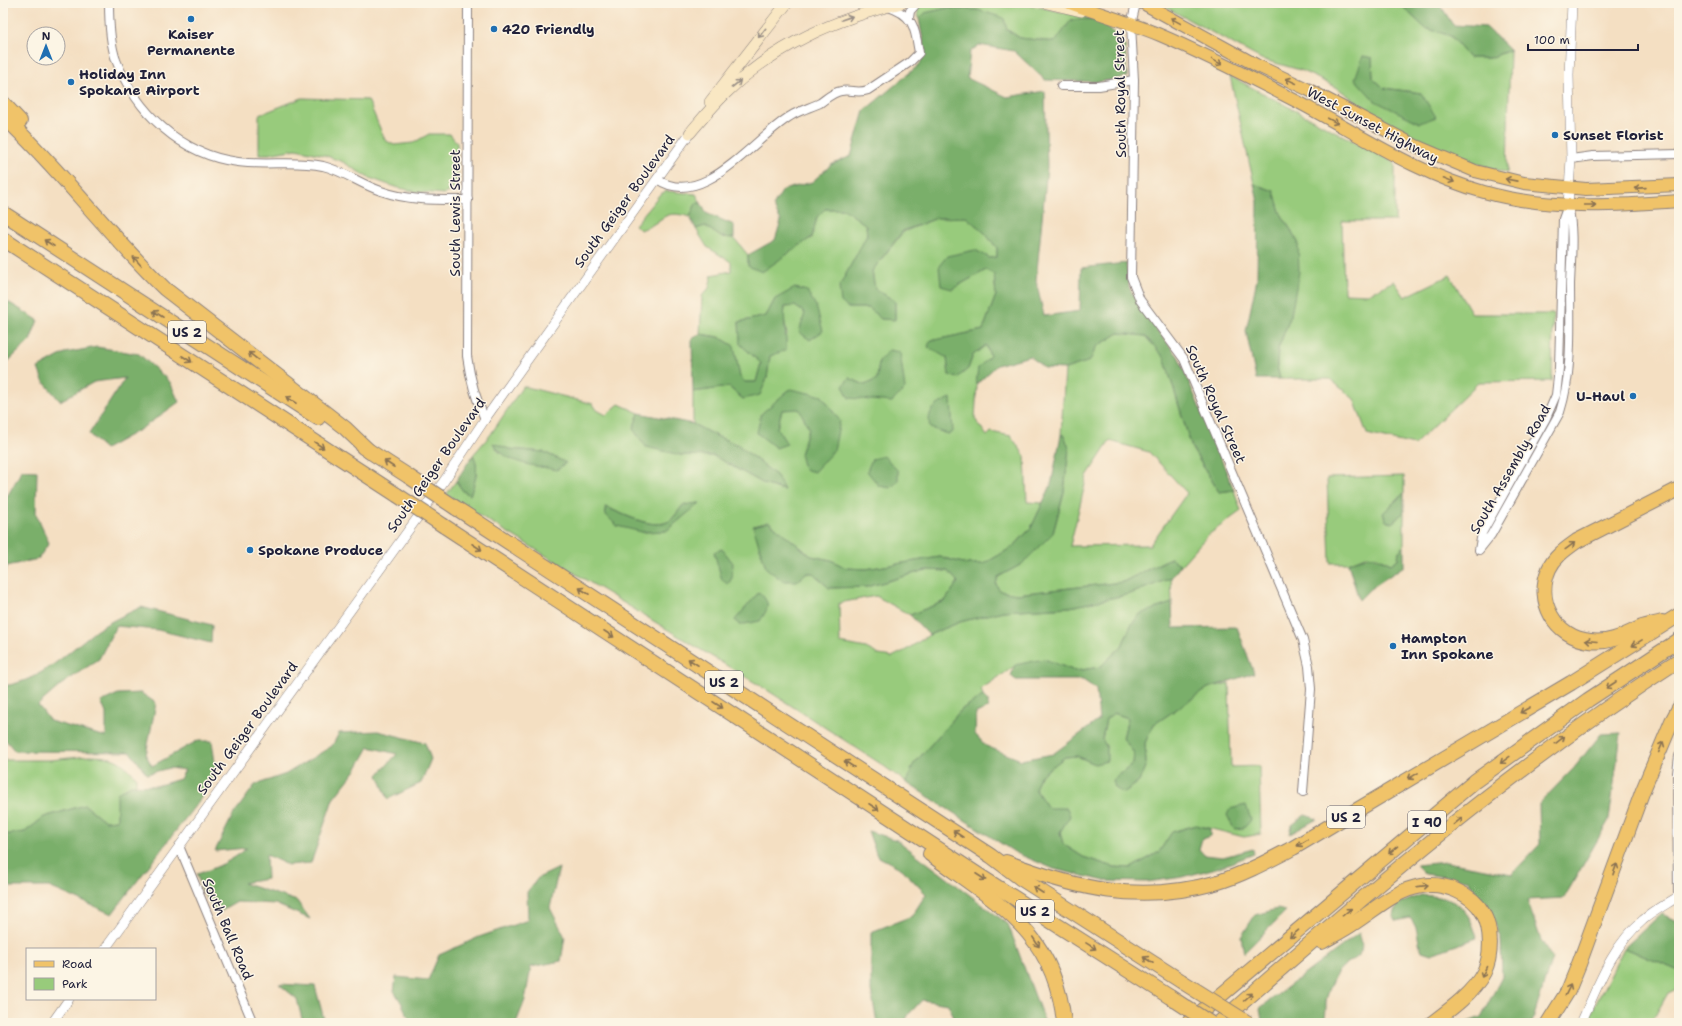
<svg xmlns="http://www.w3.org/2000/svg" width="1682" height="1026" font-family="'Shantell Sans',sans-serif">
	<rect width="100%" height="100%" fill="#fcf5e5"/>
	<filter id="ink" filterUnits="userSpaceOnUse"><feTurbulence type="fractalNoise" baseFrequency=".025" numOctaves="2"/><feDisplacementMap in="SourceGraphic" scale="8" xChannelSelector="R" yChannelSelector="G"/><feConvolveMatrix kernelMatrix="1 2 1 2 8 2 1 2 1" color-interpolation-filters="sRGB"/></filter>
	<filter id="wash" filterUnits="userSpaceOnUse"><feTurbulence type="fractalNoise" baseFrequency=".012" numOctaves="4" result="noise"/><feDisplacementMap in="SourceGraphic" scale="16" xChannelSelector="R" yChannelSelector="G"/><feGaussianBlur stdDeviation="0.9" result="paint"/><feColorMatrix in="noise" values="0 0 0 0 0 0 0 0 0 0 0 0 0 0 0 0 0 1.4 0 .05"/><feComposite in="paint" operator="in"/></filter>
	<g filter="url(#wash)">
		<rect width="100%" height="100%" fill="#f4dfc2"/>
		<!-- green -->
		<g fill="#98cb7b" stroke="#5d765b" fill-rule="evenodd">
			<path d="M921 3H1021L1094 19 1071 20 1056 42 1020 38 978 10 947 8 926 13 919 19 917 8Z"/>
			<path d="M1158 3H1399L1425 28 1451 36 1469 58H1490L1510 50 1507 173 1444 153 1387 124 1336 87 1300 70 1261 59ZM1363 56 1372 58 1373 78 1384 88 1421 93 1375 101Z"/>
			<path d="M1230 76 1395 163V221H1342L1344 293 1368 294 1394 281 1405 297 1450 275 1472 314H1553L1552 381 1479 382 1414 445 1367 434 1354 399 1330 379H1280L1277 366 1278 349 1291 315 1298 242 1280 212 1274 191 1254 184Z"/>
			<path d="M302 98 368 100 385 140 394 145 413 143 429 134H450L457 143 458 187 444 194 418 192 395 187 367 177 343 162 324 155 296 149 269 154H259V115Z"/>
			<path d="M667 191 696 194 701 203H696L690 217C660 208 665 223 640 230L635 225 660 194Z"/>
			<path d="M825 209H844L866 225 867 236 839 287 848 308H869L881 319H895V301L875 289 872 271 903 232 937 218 966 217 984 232 997 248V257L990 258 975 250 952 289 986 270 994 274 996 295 983 330 930 341 947 358 949 375 968 369 973 355 986 345 990 356 978 368 975 419 987 436 991 432 1011 436 1025 456 1027 502 1043 503 1031 528 1014 546 984 564H967L940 557 866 569 846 568 831 560 811 556 769 522 754 526 797 581 806 573H813L829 588 867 587 926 570 948 571 958 582 945 601 910 615 876 596 839 603 840 643 866 648 879 655 892 657 906 650 929 635 960 622 1003 611 1070 607 1130 594 1171 578 1172 603 1140 614 1131 625 1122 646 1100 667 1075 671 1044 659 1015 666 981 689 983 696 962 709 913 765 907 783 881 764 767 690 446 495 456 481 463 491 470 495C475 482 480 467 473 455L491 434 523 386 593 404 597 410 606 415 619 404 639 413 633 429 680 455 714 456 766 485 783 490 777 476 738 445 714 435 693 424V392L729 387 743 399 767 378 770 356 787 335 784 318 785 307 795 306 805 313 816 306 775 299 766 316 739 322 741 344 761 363 756 382H745L740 378 734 346 719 337 700 334 702 296 709 288 712 275 731 271V262L707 247 696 229 705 226 721 237 734 238 748 255V266L812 238 817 217ZM879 361 892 402 849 378 865 385 877 379ZM822 397 800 454 809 428 799 408 782 410 777 428 761 414ZM494 444 509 449 544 452 566 463 499 452ZM699 503 666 531 642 532 605 507C623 513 654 532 671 520 675 516 679 510 683 505Z"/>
			<path d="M1119 333 1145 336 1164 357 1192 449 1219 492 1234 490 1241 511 1208 535 1181 565 1170 558 1123 582 1017 594 1000 592 996 584 998 577 1022 564 1053 533 1064 492 1069 449 1064 435H1061L1065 369 1089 361 1096 347ZM1110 441 1149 452 1187 493 1150 545 1070 546 1087 476Z"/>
			<path d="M1404 476V493L1383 513 1392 523 1404 512V547L1399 551 1398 559 1391 564 1377 557 1365 556 1348 563H1330L1327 478Z"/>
			<path d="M1229 683 1231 767 1259 766 1261 834 1244 837 1196 825 1172 832 1159 852 1131 868 1114 867 1083 857 1063 844 1060 832 1069 816 1048 808 1035 789 1040 776 1065 757 1077 756 1095 764 1107 748 1102 739 1106 719 1113 713 1128 718 1123 738 1134 753 1133 764 1113 780 1123 793 1139 782 1146 764 1145 743 1153 725 1208 688Z"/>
			<path d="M89 756C113 756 120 759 136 777V785H131L118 793 117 820 105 821 85 805 44 817 25 832 3 835V760H50Z"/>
			<path d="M1624 948 1679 971V988L1668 993 1651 1023H1639L1627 1019 1615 1023H1586Z"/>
		</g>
		<!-- forest -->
		<g fill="#7aaf6b" stroke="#4e6853">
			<path d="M1399 3H1439L1453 25 1486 27 1510 50 1490 58H1469L1451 36 1425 28Z"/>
			<path d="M947 8 978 10 1004 18 1007 30 1020 38 1055 42 1071 20 1094 19 1115 33 1125 46 1127 77 1100 82 1045 80 1014 51 979 45 970 52 967 78 1007 97 1045 91 1047 167 1036 281 1044 316 1080 311 1081 268 1126 263 1129 287 1141 310 1178 356 1234 490 1219 492 1192 448 1164 357 1145 336 1119 333 1096 347 1090 361 1065 369 1044 368 1030 356 997 365 976 385 978 368 990 356 986 345 973 355 968 369 957 378 949 375 947 358 928 347 930 341 983 330 996 295 994 274 986 270 952 289 941 286 939 266 947 256 975 250 990 258 997 257V248L984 232 966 217 937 218 903 231 872 271 875 289 895 301V320L881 319 869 308H848L841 302 839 287 867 235 866 225 844 209H825L817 217 812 237 762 272 748 266V255L775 240 781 221 773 206 783 190 812 182 831 165 851 156 864 111 920 64 925 51 919 19 925 13Z"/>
			<path d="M1363 56 1372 58 1373 78 1384 88 1421 93 1436 117 1420 123 1375 101 1355 79Z"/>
			<path d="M1254 184 1274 191 1280 212 1298 242 1299 272 1291 315 1278 349 1277 366 1280 379H1256L1246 331 1257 279 1258 202Z"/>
			<path d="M696 203H701L706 213 734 225V238L721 237 705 226 696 229 690 217Z"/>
			<path d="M795 288 807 291 816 306 823 331 810 340 799 332 805 313 795 306 785 307C783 321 787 335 786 350L770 356 767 378 760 395 743 399 729 387 693 392 692 339 700 334 719 337 734 346 740 377 745 382H756L761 363 740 344 739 322 766 316 775 299Z"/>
			<path d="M3 299 38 320 30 341 3 366Z"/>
			<path d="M97 347 139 354 170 382 179 402 141 429 105 449 89 434 125 378 94 382 60 401 43 381 38 368 65 353Z"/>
			<path d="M889 350 900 352 905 389 892 402 849 398 843 386 849 378 865 385 877 379 879 361Z"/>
			<path d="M790 389 822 396 840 421 834 450 814 472 804 469 800 454 809 428 799 409 782 410 777 428 787 444 776 448 757 433 761 414Z"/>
			<path d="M951 398 953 432 948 434 930 428C926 409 936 405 951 398Z"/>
			<path d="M639 413 693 424 714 435 738 445 777 476 784 490 766 485 714 456 680 455 646 447 633 429Z"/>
			<path d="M1061 435H1064L1069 448 1064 492 1053 533 1022 564 998 577 996 584 1000 591 1017 594 1123 582 1171 558 1181 565 1171 578 1130 594 1070 607 1003 611 960 622 929 635 910 615 945 601 958 582 948 571 926 570 867 587 829 588 813 573H806L797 581H783L766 568 753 526 769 522 811 556 831 560 846 568 866 569 940 557 967 564H984L1014 546 1031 528 1051 485Z"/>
			<path d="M493 443 509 449 544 452 566 463 557 470C534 465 507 465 493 443Z"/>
			<path d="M473 455C480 467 475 483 470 495L463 491 456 481Z"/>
			<path d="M884 456 898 471V481L891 488 879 486 867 471 872 459Z"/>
			<path d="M22 470 37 471 36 514 49 543 38 559 7 566 3 579V497L8 495Z"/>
			<path d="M1404 493V512L1392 523 1386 521 1383 513Z"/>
			<path d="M700 503 666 531 642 532 617 526 606 515 605 507C622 513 654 532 671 520 675 516 679 510 683 505Z"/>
			<path d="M1404 547V566L1370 589 1359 600 1348 563C1368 555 1372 555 1391 564L1398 559 1399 551Z"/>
			<path d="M722 549 733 563 732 578 728 584 722 580 714 552Z"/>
			<path d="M759 592C771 604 769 607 760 621L739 625 735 620Z"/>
			<path d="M1172 603 1173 628 1237 627 1254 673 1208 688 1153 725 1145 743 1146 764 1139 782 1123 793 1115 788 1113 780 1133 764 1134 753 1123 738 1128 718 1114 713 1106 719 1102 739 1107 748V761L1095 764 1077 756 1065 757 1040 776 1035 789 1048 808H1067L1070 816 1060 832 1063 844 1083 857 1114 867 1131 868 1159 852 1172 832 1196 825 1210 829V836L1202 839 1199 849 1204 855 1223 857 1253 849 1254 854 1220 867 1183 877 1147 882 1105 881 1054 869 1016 853 907 783 913 765 962 709 983 696 988 701V708L976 713 975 734 986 746 1021 760 1053 754 1099 720 1096 689 1083 680H1016L1011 676 1015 665 1044 659 1075 671 1100 667 1122 646 1131 625 1140 614Z"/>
			<path d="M141 607 212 625 211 643 158 630 116 626 99 659 62 684 38 705 50 721 106 737V713L101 702 118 694 141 693 156 703 146 755 152 766 197 741H212L216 770 201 798 112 914 49 887H3V835L25 832 44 817 85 805 105 821 117 820V793L131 785 156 786 180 779 185 770 169 768 147 774 130 752 15 751 3 737V686C42 681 67 652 97 630 110 621 127 614 141 607Z"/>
			<path d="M378 731 425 743 431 759 421 783 388 799 378 775 397 754 369 747 356 770 333 799 311 863 288 865 266 855 267 879 243 883 297 901 310 919 275 904 237 902 218 913 202 892 197 874C216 868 232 861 247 848L215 851 233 815 255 785 286 774 332 746 339 733Z"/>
			<path d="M1621 733 1609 820 1564 898 1527 900 1541 940 1552 958 1532 1023H1465L1481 1017 1502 977 1501 940 1494 920 1468 880 1425 874 1416 865 1447 862 1512 874 1540 844 1539 804 1574 768 1601 734Z"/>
			<path d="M1246 805 1251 820 1244 828 1234 829 1227 815 1230 809Z"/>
			<path d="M1305 815 1317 819 1290 834 1292 825Z"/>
			<path d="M868 831 897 840 1008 924 1045 1023H957L948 1004 922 1000 909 1014 904 1023H877L871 990V932L912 916 926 894 902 869 877 856Z"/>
			<path d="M559 868 550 908 565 937 561 961 531 967 525 1000 516 1023H411L401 1002 394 991 396 977 428 980 439 955 479 937 528 920 527 892 538 878Z"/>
			<path d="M1421 895C1454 897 1468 905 1477 938L1431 954 1422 951C1416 938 1420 930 1410 918L1396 921 1393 917 1398 904Z"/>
			<path d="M1277 909 1286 911 1244 953 1241 937 1255 915Z"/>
			<path d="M1661 914 1679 921V971L1624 948Z"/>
			<path d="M1359 933C1369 960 1350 956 1337 973 1333 980 1327 994 1326 1002 1326 1010 1326 1016 1323 1023H1270L1262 1021 1260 1008Z"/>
			<path d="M279 984 315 986 325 1023H303L297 999Z"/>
		</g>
	</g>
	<g filter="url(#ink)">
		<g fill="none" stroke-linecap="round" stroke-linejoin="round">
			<defs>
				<g id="minor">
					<path d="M109 3C109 21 110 43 116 60 136 112 181 155 238 162 266 166 295 160 323 166 344 171 360 184 381 191 409 201 438 200 468 200"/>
					<path d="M468 3 467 356C470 379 475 398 485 419"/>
					<path d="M1136 3 1131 25 1134 80 1131 277 1140 300 1184 359 1303 640 1309 666 1311 689 1303 792"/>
					<path d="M909 18 910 11 917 3"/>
					<path d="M1061 86H1099L1134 80"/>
					<path d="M1571 159 1593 156 1679 154"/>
					<path d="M657 179C704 212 757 133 794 114 802 110 811 107 820 103 826 99 833 92 841 91 850 89 858 94 868 90L910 62 919 53C915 28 914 15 888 7"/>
					<path d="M1568 205C1574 231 1571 258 1570 284 1570 327 1573 371 1560 412L1491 535 1479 550 1482 533 1546 418 1556 395 1559 368 1563 219Z"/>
					<path d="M179 846 253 1023"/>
					<path d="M1678 897 1677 773 1679 756"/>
				</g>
				<g id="tertiary">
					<path d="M1568 205 1571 159 1569 75 1572 3"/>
					<path d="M105 949 444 481 485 419 690 133"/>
					<path d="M52 1023 69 999"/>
					<path d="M1581 1023C1598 986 1611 947 1643 920 1653 911 1667 904 1679 896"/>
				</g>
				<g id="secondary">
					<path d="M1047 3 1081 11"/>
					<path d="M710 102 787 3"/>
					<path d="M690 133C702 119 714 104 727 92 777 44 835 19 902 3"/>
				</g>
				<g id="primary">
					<path d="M1070 3C1100 14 1131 23 1160 35 1207 55 1253 79 1298 102 1359 134 1417 174 1484 192 1547 210 1614 206 1679 201"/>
					<path d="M1143 3 1256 65 1307 89 1416 146 1475 171 1524 183 1586 189 1679 185"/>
				</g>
				<g id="motorway">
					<path d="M3 103 20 121"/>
					<path d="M3 116C61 170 108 234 165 289L345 428 370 452"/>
					<path d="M3 213 318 418"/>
					<path d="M3 239 397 495"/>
					<path d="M363 447 408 476"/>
					<path d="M456 508 991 856 1020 878 1181 981"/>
					<path d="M444 526 983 878 1170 997"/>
					<path d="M1662 622C1656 624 1648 625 1642 627 1625 635 1609 644 1590 641 1555 637 1535 601 1549 569 1555 556 1566 549 1577 541L1679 489"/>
					<path d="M930 854C996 903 1055 931 1064 1023"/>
					<path d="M1006 862C1078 889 1138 904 1215 883 1242 875 1268 861 1293 848L1571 683 1679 615"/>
					<path d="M1322 942C1332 936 1344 930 1354 923 1376 909 1395 890 1422 886 1443 882 1472 893 1483 913 1492 929 1492 956 1484 972 1473 993 1451 1009 1432 1023"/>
					<path d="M1188 1023 1475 781 1588 700 1679 640"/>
					<path d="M1219 1023C1365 894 1515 765 1679 660"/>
					<path d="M1548 1023 1568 991 1579 964 1643 790 1672 721 1679 708"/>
				</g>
			</defs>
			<!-- minor casing -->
			<use href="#minor" stroke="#8b807e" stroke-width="10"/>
			<!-- tertiary casing -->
			<use href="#tertiary" stroke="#8b807e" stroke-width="10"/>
			<!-- secondary casing -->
			<use href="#secondary" stroke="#8b807e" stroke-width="12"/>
			<!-- primary casing -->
			<use href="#primary" stroke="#8b807e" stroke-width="14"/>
			<!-- motorway casing -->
			<use href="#motorway" stroke="#8b807e" stroke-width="16"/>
			<!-- minor -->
			<use href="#minor" stroke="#fff" stroke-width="8"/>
			<!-- tertiary -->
			<use href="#tertiary" stroke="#fff" stroke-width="9"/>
			<!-- secondary -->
			<use href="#secondary" stroke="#f9e7c3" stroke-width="11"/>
			<!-- primary -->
			<use href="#primary" stroke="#f0c369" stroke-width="12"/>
			<!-- motorway -->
			<use href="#motorway" stroke="#f0c369" stroke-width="14"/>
			<defs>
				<g id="motorway-bridge">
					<path d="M408 476 456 508"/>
					<path d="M397 495 444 526"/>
					<path d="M1181 981 1248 1023"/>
					<path d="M1170 997 1210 1023"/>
				</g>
			</defs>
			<!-- motorway-bridge casing -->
			<use href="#motorway-bridge" stroke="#8b807e" stroke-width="16" stroke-linecap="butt"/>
			<!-- motorway-bridge -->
			<use href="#motorway-bridge" stroke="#f0c369" stroke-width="14"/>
		</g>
		<!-- one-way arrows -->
		<defs><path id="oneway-shaft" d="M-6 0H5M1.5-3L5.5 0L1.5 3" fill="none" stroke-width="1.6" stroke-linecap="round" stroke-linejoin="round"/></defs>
		<g stroke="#988e86">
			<use href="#oneway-shaft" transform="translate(847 18) rotate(-19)"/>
			<use href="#oneway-shaft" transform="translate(762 33) rotate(128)"/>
			<use href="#oneway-shaft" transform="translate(736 84) rotate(-39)"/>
		</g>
		<g stroke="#897252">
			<use href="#oneway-shaft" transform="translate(1176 21) rotate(-151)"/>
			<use href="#oneway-shaft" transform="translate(1217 62) rotate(26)"/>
			<use href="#oneway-shaft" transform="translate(1291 81) rotate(-155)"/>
			<use href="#oneway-shaft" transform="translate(1333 121) rotate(28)"/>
			<use href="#oneway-shaft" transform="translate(1449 180) rotate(22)"/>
			<use href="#oneway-shaft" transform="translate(1511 180) rotate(-169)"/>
			<use href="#oneway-shaft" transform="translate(1640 188) rotate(176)"/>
			<use href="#oneway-shaft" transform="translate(1590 205)"/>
			<use href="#oneway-shaft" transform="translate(49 243) rotate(-147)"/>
			<use href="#oneway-shaft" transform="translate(137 261) rotate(-132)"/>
			<use href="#oneway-shaft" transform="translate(158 314) rotate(-147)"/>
			<use href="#oneway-shaft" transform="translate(253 356) rotate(-142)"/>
			<use href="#oneway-shaft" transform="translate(187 359) rotate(33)"/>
			<use href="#oneway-shaft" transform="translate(291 400) rotate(-147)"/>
			<use href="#oneway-shaft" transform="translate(319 445) rotate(33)"/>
			<use href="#oneway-shaft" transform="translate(389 464) rotate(-147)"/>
			<use href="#oneway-shaft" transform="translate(1570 546) rotate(-36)"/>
			<use href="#oneway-shaft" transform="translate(477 547) rotate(33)"/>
			<use href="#oneway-shaft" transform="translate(584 591) rotate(-147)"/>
			<use href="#oneway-shaft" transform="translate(609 634) rotate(33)"/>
			<use href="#oneway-shaft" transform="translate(1591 641) rotate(-175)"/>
			<use href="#oneway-shaft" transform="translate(1637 643) rotate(149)"/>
			<use href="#oneway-shaft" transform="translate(693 662) rotate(-147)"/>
			<use href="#oneway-shaft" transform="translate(1611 685) rotate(147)"/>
			<use href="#oneway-shaft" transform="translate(718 705) rotate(33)"/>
			<use href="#oneway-shaft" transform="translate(1525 710) rotate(150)"/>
			<use href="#oneway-shaft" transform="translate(1560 740) rotate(-38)"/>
			<use href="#oneway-shaft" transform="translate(1661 747) rotate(-67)"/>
			<use href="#oneway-shaft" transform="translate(1505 760) rotate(144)"/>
			<use href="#oneway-shaft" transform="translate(849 764) rotate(-147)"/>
			<use href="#oneway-shaft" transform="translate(1413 776) rotate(149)"/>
			<use href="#oneway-shaft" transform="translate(874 807) rotate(33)"/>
			<use href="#oneway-shaft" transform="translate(1458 821) rotate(-39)"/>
			<use href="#oneway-shaft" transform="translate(958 834) rotate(-147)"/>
			<use href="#oneway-shaft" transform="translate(1302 843) rotate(149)"/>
			<use href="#oneway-shaft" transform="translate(1393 850) rotate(140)"/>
			<use href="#oneway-shaft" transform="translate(1615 869) rotate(-70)"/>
			<use href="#oneway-shaft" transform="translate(981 877) rotate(33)"/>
			<use href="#oneway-shaft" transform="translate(1423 886) rotate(-6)"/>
			<use href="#oneway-shaft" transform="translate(1038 890) rotate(-147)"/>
			<use href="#oneway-shaft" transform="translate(1347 912) rotate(-39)"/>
			<use href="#oneway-shaft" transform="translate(1294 934) rotate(140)"/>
			<use href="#oneway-shaft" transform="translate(1036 942) rotate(57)"/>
			<use href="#oneway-shaft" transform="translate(1091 946) rotate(32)"/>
			<use href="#oneway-shaft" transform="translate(1148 960) rotate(-147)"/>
			<use href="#oneway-shaft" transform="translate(1484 972) rotate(115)"/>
			<use href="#oneway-shaft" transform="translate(1568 990) rotate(-64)"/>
			<use href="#oneway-shaft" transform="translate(1248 997) rotate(-42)"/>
		</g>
	</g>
	<!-- markers -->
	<g fill="#1f6fb2" stroke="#fcf5e5" stroke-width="1.5">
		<circle cx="191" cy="19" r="4"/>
		<circle cx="494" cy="29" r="4"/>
		<circle cx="71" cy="82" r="4"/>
		<circle cx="1555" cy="135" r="4"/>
		<circle cx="1633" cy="396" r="4"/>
		<circle cx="250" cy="550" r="4"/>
		<circle cx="1393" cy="646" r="4"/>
	</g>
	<g text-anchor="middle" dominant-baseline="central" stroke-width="3" stroke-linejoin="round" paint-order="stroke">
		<!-- shield labels -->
		<g fill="#fcf5e5" stroke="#63616e" stroke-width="1">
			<rect x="168" y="321" width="38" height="22" rx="3"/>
			<rect x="705" y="671" width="38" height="22" rx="3"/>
			<rect x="1327" y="806" width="38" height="22" rx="3"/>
			<rect x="1408" y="811" width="38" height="22" rx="3"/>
			<rect x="1016" y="900" width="38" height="22" rx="3"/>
		</g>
		<g font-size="13" font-weight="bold" fill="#22223b">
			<text x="187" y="332">US 2</text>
			<text x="724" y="682">US 2</text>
			<text x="1346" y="817">US 2</text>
			<text x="1427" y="822">I 90</text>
			<text x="1035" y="911">US 2</text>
		</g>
		<!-- poi labels -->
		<g font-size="14" font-weight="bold" fill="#22223b" stroke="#fcf5e5" text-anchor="start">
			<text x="502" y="29">420 Friendly</text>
			<text x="191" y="34" text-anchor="middle">Kaiser<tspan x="191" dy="16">Permanente</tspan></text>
			<text x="79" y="74">Holiday Inn<tspan x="79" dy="16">Spokane Airport</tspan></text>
			<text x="1563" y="135">Sunset Florist</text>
			<text x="1625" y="396" text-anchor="end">U-Haul</text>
			<text x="258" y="550">Spokane Produce</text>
			<text x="1401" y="638">Hampton<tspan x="1401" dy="16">Inn Spokane</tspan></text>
		</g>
		<!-- street labels -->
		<g font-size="14" fill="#22223b" stroke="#fcf5e5">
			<text transform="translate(1120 94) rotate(-91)">South Royal Street</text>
			<text transform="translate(1373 125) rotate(28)">West Sunset Highway</text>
			<text transform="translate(624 201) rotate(-54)">South Geiger Boulevard</text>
			<text transform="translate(455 213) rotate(-90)">South Lewis Street</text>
			<text transform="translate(1216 404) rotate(66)">South Royal Street</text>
			<text transform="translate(436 465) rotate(-55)">South Geiger Boulevard</text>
			<text transform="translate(1510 469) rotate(-60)">South Assembly Road</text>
			<text transform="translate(247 728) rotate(-54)">South Geiger Boulevard</text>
			<text transform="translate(228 929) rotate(67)">South Ball Road</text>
		</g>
	</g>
	<!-- margin -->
	<rect width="1682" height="1026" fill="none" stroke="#fcf5e5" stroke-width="16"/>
	<!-- legend -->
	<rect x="26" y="948" width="130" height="52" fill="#fcf5e5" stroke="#a5a1a1"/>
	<rect x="34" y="961" width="20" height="6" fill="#f0c369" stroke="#a5a1a1"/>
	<text x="62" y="968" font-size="12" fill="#22223b">Road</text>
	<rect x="34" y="978" width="20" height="12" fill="#98cb7b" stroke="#a5a1a1"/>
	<text x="62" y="988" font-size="12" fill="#22223b">Park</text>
	<!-- north arrow -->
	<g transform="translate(46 46)"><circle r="19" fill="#fcf5e5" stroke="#a5a1a1"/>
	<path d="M0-3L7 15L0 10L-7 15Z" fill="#1f6fb2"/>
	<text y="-6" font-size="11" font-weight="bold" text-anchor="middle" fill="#22223b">N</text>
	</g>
	<!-- scale -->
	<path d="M1528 44v6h110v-6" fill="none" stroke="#22223b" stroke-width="2"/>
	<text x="1534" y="44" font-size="12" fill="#22223b" stroke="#fcf5e5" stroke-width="3" paint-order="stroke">100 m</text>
</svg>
